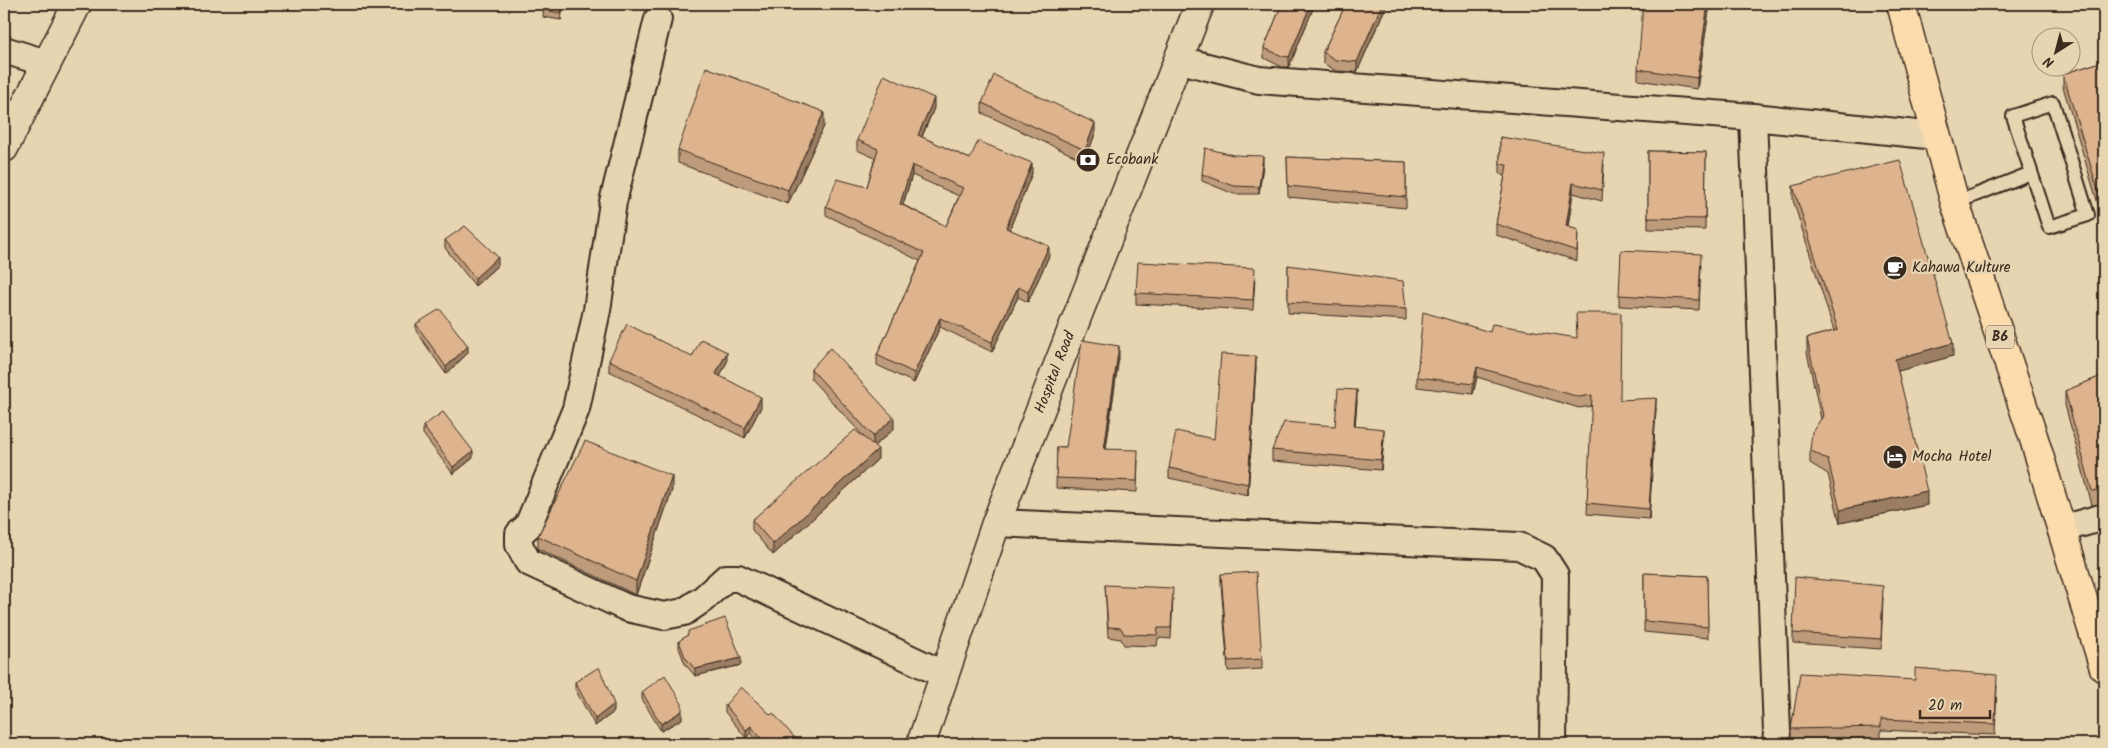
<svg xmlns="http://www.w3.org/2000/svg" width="2108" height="748" font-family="Kalam,sans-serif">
	<rect width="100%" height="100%" fill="#e7d5b2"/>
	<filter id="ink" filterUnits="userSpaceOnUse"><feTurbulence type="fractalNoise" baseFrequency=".02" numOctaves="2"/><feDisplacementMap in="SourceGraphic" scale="10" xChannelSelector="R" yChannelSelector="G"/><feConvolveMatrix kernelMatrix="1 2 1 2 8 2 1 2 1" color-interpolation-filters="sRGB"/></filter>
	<g filter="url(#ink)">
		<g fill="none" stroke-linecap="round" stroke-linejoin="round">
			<defs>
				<g id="lane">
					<path d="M2053 103 2088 215 2049 227 2013 116Z"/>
					<path d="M1955 203 2031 173"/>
				</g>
				<g id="street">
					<path d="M658 19 613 202 597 310 576 409 528 526 519 534V545L528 562 627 608 664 616 684 612 703 599 726 578H738L943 674"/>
					<path d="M4 50 46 63"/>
					<path d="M1180 60 1259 80 1753 117 1936 136"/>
					<path d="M1753 117 1777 732 1776 744"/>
					<path d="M996 523 1519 546 1544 558 1555 575 1553 744"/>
					<path d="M2061 529 2104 517"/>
				</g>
				<g id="secondary">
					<path d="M4 148 77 4"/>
					<path id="s1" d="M921 744 996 523 1200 4"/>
				</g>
				<path id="highway" d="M1901 4 1955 203 2034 439 2104 668"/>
			</defs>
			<!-- lane casing -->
			<use href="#lane" stroke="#3b2a1e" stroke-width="16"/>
			<!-- street casing -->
			<use href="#street" stroke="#3b2a1e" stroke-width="30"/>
			<!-- secondary casing -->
			<use href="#secondary" stroke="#3b2a1e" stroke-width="31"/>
			<!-- highway casing -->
			<use href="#highway" stroke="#3b2a1e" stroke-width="31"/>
			<!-- lane -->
			<use href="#lane" stroke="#e7d5b2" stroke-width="12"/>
			<!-- street -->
			<use href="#street" stroke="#e7d5b2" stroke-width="26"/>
			<!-- secondary -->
			<use href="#secondary" stroke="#e7d5b2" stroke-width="28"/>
			<!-- highway -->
			<use href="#highway" stroke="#fcdcac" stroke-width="28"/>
		</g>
		<!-- wall -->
		<g fill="#be9b7a" stroke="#3b2a1e" fill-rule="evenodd">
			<path d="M544 4H563L561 20 543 17Z"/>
			<path d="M859 4H874L871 9Z"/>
			<path d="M1282 4H1315L1289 67H1282L1264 58V48Z"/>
			<path d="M1346 4H1387L1357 72 1336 71 1323 63V52Z"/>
			<path d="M1710 4 1697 89 1638 80V69Z"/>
			<path d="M2104 61V224L2063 87V74Z"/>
			<path d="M982 103 1095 134 1085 161 982 113Z"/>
			<path d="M934 108 922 137 970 159 1032 173 1009 230 1049 256 1028 302 1018 297 992 352 940 327 914 383 877 365V355L920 261 826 215V206L867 187 875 158 857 150V140ZM912 175 959 196 946 226 903 205Z"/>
			<path d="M824 126 788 204 678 163V150Z"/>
			<path d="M1500 137 1604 164 1602 201 1573 193 1568 227 1578 230 1577 261 1496 235V224L1505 176 1500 174Z"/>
			<path d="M1648 151 1706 152 1705 230 1648 229Z"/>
			<path d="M1287 157 1406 162V208L1288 197Z"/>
			<path d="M1263 164 1259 194H1234L1202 181V174Z"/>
			<path d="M1793 186 1953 356 1898 371 1927 505 1840 523 1828 474 1810 463V450L1821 419 1807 352V338L1834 331 1793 200Z"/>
			<path d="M445 240 498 265 475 286 445 248Z"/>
			<path d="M1288 265 1406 309V320L1288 313Z"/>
			<path d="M1701 265 1699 310 1619 306V295Z"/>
			<path d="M1255 279 1253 310 1136 304V293Z"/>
			<path d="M416 324 468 353 446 374 416 331Z"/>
			<path d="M1490 332 1620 400 1656 408 1649 519 1587 514 1592 406 1579 408 1477 377 1473 394 1417 387V377Z"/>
			<path d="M692 357 727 362 720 376 761 407 745 438 609 371V360Z"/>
			<path d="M1119 357 1106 449 1138 460 1137 492 1056 488 1057 447H1066Z"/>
			<path d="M1256 367 1248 495 1169 478V468L1214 439Z"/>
			<path d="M811 369 894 429 874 446 878 459 773 555 752 530V520L866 439 811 379Z"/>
			<path d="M2104 375V503L2092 505 2065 405V391Z"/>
			<path d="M1357 401 1355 426 1384 439 1381 470 1272 461V450L1335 426Z"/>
			<path d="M423 426 473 458 453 474 423 434Z"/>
			<path d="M672 490 636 595 538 549V536Z"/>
			<path d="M1644 573 1707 576 1708 638 1644 632Z"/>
			<path d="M1221 574 1262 659V669L1228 671 1221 584Z"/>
			<path d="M1105 585 1173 598 1171 639 1158 638 1157 646 1124 645 1121 639 1108 637Z"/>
			<path d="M1883 597 1881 649 1793 643V633Z"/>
			<path d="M679 641 741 665 695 676 685 664 679 648Z"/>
			<path d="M575 682 614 712 595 726 575 689Z"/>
			<path d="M1997 685 1995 735 1881 730V738L1791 739V729Z"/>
			<path d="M642 692 682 719 661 731 642 699Z"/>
			<path d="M725 705 794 737V744H760L751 733 746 738 725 712Z"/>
		</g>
		<!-- shaded-wall -->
		<g fill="#9b7e63" stroke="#3b2a1e">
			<path d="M562 4H563L561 20V13Z"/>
			<path d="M1311 4H1315L1289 67V57Z"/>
			<path d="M1382 4H1387L1357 72V62Z"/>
			<path d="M1708 4H1710L1697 89V78Z"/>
			<path d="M934 98V108L918 145V135Z"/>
			<path d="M824 112V126L788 204V190Z"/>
			<path d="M1095 123V134L1085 161V150Z"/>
			<path d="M1263 156V164L1259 194V187Z"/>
			<path d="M1032 163V173L1006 238V228Z"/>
			<path d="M912 165V175L900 214V204Z"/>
			<path d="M1573 183V193L1566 237V226Z"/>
			<path d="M1049 246V256L1028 302V292Z"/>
			<path d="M498 257V265L475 286V278Z"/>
			<path d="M1018 287V297L992 352V342Z"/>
			<path d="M940 318V327L914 383V373Z"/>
			<path d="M1953 343V356L1895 372V359Z"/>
			<path d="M468 346V353L446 374V367Z"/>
			<path d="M1119 346V357L1104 459V449Z"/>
			<path d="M727 352V362L716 385V374Z"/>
			<path d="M1256 356V367L1248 495V484Z"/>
			<path d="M1477 367V377L1473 394V384Z"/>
			<path d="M1357 390V401L1354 437V426Z"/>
			<path d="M761 397V407L745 438V428Z"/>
			<path d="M1656 398V408L1649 519V509Z"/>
			<path d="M894 418V429L873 447V436Z"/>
			<path d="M1384 429V439L1381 470V460Z"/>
			<path d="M878 449V459L773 555V544Z"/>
			<path d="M473 451V458L453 474V467Z"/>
			<path d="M672 476V490L636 595V581Z"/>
			<path d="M1927 491V505L1840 523V510Z"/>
			<path d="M741 658V665L695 676V669Z"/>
			<path d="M614 704V712L595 726V719Z"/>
			<path d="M682 711V719L661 731V724Z"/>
			<path d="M751 726V733L746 738V730Z"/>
			<path d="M794 737V744H786Z"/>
		</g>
		<!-- building -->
		<g fill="#ddb48e" stroke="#3b2a1e" fill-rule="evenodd">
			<path d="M544 4H562L561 13 543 10Z"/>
			<path d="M1282 4H1311L1289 57 1282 56 1264 48Z"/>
			<path d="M1346 4H1382L1357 62 1336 60 1323 52Z"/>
			<path d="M1643 4H1708L1697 78 1638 69Z"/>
			<path d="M2104 61V210L2063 74Z"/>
			<path d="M706 67 824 112 788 190 678 150Z"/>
			<path d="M884 75 934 98 918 135 970 159 978 141 1032 163 1006 228 1049 246 1028 292 1018 287 992 342 940 318 914 373 877 355 924 253 826 206 837 179 867 187 878 149 857 140ZM912 165 963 188 946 226 900 204Z"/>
			<path d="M994 75 1095 123 1085 150 982 103Z"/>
			<path d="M1500 137 1604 153 1602 190 1573 183 1566 226 1578 230 1577 251 1496 224 1507 165 1500 164Z"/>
			<path d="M1205 148 1233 155 1263 156 1259 187 1234 186 1202 174Z"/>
			<path d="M1648 151 1706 152 1705 219 1648 218Z"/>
			<path d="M1287 157 1406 162V197L1288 186Z"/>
			<path d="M1900 160 1953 343 1895 359 1927 491 1840 510 1828 460 1810 450 1812 432 1823 416 1807 338 1838 330 1793 186Z"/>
			<path d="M465 226 498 257 475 278 445 240Z"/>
			<path d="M1621 250 1701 254 1699 300 1619 295Z"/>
			<path d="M1138 262 1255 268 1253 300 1136 293Z"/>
			<path d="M1288 265 1403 281 1406 309 1288 302Z"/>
			<path d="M440 309 468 346 446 367 416 324Z"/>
			<path d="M1423 312 1490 332 1492 324 1577 338 1576 313H1621L1620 400 1656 398 1649 509 1587 503 1592 395 1579 397 1477 367 1473 384 1417 377Z"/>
			<path d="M627 324 692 357 701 339 727 352 716 374 761 397 745 428 609 360Z"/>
			<path d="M1082 340 1119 346 1104 449 1138 450 1137 481 1056 478 1057 447H1066Z"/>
			<path d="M830 348 894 418 873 436 811 369Z"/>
			<path d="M1221 354 1256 356 1248 484 1169 468 1176 431 1214 439Z"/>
			<path d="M2104 375V489L2092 491 2065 391Z"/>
			<path d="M1338 389 1357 390 1354 426 1384 429 1381 460 1272 450 1284 422 1335 426Z"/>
			<path d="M443 412 473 451 453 467 423 426Z"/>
			<path d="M855 430 878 449 773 544 752 520Z"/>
			<path d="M585 441 672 476 636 581 538 536Z"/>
			<path d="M1256 572 1262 659 1228 661 1221 574Z"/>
			<path d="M1644 573 1707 576 1708 627 1644 621Z"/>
			<path d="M1795 577 1883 586 1881 639 1793 633Z"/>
			<path d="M1105 585 1173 588 1171 628H1158L1157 635 1124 634 1121 628 1108 627Z"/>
			<path d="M725 618 741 658 695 669 685 657 679 641 688 635V631Z"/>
			<path d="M599 667 614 704 595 719 575 682Z"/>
			<path d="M1915 668 1997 675 1995 724 1881 719V727L1791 729 1800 673 1915 680Z"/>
			<path d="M665 675 682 704V711L661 724 642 692Z"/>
			<path d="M741 687 771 715 773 713 794 737 786 744H766L751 726 746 730 725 705Z"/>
		</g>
	</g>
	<!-- icons -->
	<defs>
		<symbol id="bank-disc" viewBox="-11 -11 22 22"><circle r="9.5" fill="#3b2a1e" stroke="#e7d5b2"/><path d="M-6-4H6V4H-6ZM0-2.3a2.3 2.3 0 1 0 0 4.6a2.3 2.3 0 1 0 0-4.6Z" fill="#fff"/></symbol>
		<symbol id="cafe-disc" viewBox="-11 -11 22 22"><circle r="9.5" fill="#3b2a1e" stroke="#e7d5b2"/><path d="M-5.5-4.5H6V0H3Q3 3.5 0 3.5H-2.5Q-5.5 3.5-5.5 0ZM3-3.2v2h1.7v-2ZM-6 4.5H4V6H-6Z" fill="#fff"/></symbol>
		<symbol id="hotel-disc" viewBox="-11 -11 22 22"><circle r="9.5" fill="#3b2a1e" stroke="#e7d5b2"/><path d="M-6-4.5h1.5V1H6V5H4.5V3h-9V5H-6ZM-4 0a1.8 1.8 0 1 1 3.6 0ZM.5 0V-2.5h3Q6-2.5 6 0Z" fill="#fff"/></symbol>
	</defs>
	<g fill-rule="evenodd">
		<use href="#bank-disc" x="1074" y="146" width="28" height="28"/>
		<use href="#cafe-disc" x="1881" y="254" width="28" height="28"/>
		<use href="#hotel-disc" x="1881" y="443" width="28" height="28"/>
	</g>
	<g text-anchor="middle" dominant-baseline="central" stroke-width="4.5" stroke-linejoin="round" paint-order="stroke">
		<!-- shield labels -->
		<rect fill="#e7d5b2" stroke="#6f5d4a" stroke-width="1" x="1986" y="325.5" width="28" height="23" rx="4"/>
		<g font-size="14" font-weight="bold" fill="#3b2a1e">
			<text x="2000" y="337">B6</text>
		</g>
		<!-- poi labels -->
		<g font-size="15" fill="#3b2a1e" stroke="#e7d5b2" text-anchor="start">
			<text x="1106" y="160">Ecobank</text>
			<text x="1912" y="268">Kahawa Kulture</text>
			<text x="1912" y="457">Mocha Hotel</text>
		</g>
		<!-- street labels -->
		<g font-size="15" fill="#3b2a1e" stroke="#e7d5b2">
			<text stroke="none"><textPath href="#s1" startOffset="395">Hospital Road</textPath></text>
		</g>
	</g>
	<!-- margin -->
	<rect width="2108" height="748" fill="none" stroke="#e7d5b2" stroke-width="20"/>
	<rect x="10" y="10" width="2088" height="728" fill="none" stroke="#3b2a1e" stroke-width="2" filter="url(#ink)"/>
	<!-- north arrow -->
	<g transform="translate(2056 52) rotate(216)"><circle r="24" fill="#e7d5b2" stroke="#a29177"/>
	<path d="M0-4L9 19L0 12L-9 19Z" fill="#3b2a1e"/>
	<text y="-8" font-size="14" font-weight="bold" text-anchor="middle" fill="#3b2a1e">N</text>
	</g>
	<!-- scale -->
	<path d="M1920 710v8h70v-8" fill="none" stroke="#3b2a1e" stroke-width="2.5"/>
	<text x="1928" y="710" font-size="15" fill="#3b2a1e" stroke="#e7d5b2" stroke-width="4" paint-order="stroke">20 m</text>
</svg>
